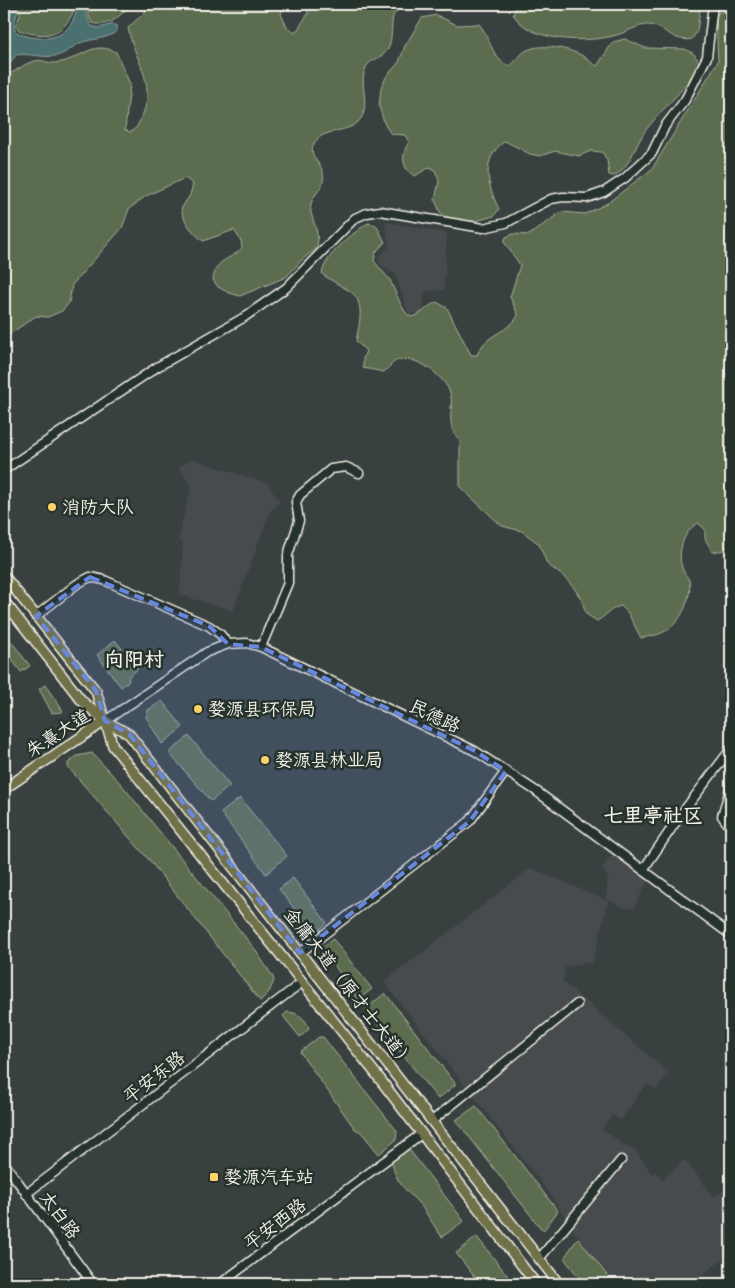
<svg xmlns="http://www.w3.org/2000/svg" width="735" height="1288" font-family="'Shantell Sans','LXGW WenKai TC',sans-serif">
	<rect width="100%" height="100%" fill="#394140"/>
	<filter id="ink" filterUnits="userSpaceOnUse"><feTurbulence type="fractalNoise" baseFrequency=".02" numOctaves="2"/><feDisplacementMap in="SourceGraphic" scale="10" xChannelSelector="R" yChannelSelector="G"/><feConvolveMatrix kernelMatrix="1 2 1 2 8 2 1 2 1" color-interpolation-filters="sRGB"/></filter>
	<g filter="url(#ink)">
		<!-- built -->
		<g fill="#464b4d">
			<path d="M385 222 447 233 444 290 425 291 422 312 409 314 395 274 380 264 378 257 389 247Z"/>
			<path d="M192 459 267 483 280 502 270 511 233 611 180 595 183 542 178 540 191 486 179 467Z"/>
			<path d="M613 853 648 880 634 908H625L606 899 608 877 602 868Z"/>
			<path d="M531 868 608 901 593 962 565 967 563 982 669 1073 657 1089 646 1084 621 1120 612 1115 602 1129 624 1145 636 1151 652 1174 656 1172 662 1180 685 1160 714 1197 731 1185V1253L690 1284H616L578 1237 550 1194 384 982Z"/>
		</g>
		<!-- green -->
		<g fill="#5c6d50" stroke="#a8af9c">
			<path d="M4 4H76C66 35 49 40 19 30L16 25 20 15V9L11 8 4 16Z"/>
			<path d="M90 4H131C120 16 110 28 92 23L88 14Z"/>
			<path d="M143 4H286L281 14 287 27 295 33 308 14 307 4 400 5C399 11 394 12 393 17 390 30 394 44 384 54 377 60 368 60 365 70 359 86 372 109 358 122 346 134 319 128 313 146 309 157 321 163 323 173 326 188 314 192 311 204 308 216 321 229 317 248L303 259 286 277 240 296 229 293 218 287 213 280C216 257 229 262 242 248L241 241 234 230 203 241C192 232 184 222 181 209L190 195 193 184 185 178 146 196 129 209 122 228 72 285 69 303 62 311 48 317 36 316 4 338V76C15 73 24 63 35 61 41 59 48 63 54 63 79 62 91 39 116 52L130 84 125 130 130 132C138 128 139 122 143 114 156 81 134 59 128 28L145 12 146 7Z"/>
			<path d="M517 4H701L697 31 692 39C675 43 666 28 650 25 638 24 624 34 613 36 584 43 529 42 513 14Z"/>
			<path d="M724 4H731V542L725 550 712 552 705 538V529L698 523C683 531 676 554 683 570 684 573 687 576 689 580 693 594 682 620 670 628 661 635 652 636 641 638L628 613 621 606C611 608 606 616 597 621L586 614 582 600 574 588 563 576 547 564 539 544 522 531 502 526 460 487V441C443 422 456 408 449 390 442 375 416 355 399 360 393 361 389 368 384 372L363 368V359L366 351 356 341C359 325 366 302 350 291 340 285 331 281 322 274 324 256 353 233 368 223L376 225 385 242 376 252 374 261 390 280 401 305 406 313 411 317C424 314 426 306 437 302L447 308 471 355H477C487 331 509 334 518 315L510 297 520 265 504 242 506 237 513 234 529 235 561 212 585 214 606 204 652 169 718 61 716 17Z"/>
			<path d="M436 15 457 25 479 24C491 37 491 60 510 66 516 62 518 56 524 52 537 42 568 48 581 55 588 58 590 63 597 66L613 42 625 39 645 48 685 49 694 54 699 62C688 89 666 104 649 126 635 142 633 165 614 176L609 175 607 160 602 152 591 151 579 156 555 151 540 156 530 154 505 141C480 159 487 185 499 209L494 216 468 223 446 218 440 212 435 200 439 181 435 170 430 167 415 176C401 169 401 154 409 142L405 135 391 134 385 125 379 106 381 88 386 77 399 62 405 46 422 18Z"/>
			<path d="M4 632 30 666 21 672 4 649Z"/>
			<path d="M115 640 138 669 128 677 129 681 121 687 97 655Z"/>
			<path d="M45 685 63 711 62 712 52 713 39 689Z"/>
			<path d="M162 701 183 727 162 744 146 717 148 710Z"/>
			<path d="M189 736 230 786 211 801 169 753Z"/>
			<path d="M92 753 121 784 254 948 273 977 274 981 269 992 260 1001 150 861 68 767V763L77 756Z"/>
			<path d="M240 798 287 856 266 874 221 813Z"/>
			<path d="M293 878 327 923 314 934 279 889Z"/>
			<path d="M333 939 372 989 358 1000 322 947Z"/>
			<path d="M385 993 455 1083V1085L438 1099 366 1009Z"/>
			<path d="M287 1012C297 1012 307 1019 309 1029L300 1037 283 1016Z"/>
			<path d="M319 1037H323L397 1131 396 1140 379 1154 361 1132 355 1129 300 1052Z"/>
			<path d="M476 1106 558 1211 543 1231 456 1120Z"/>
			<path d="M408 1148 464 1221 442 1237C435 1228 429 1217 422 1207 408 1191 393 1182 392 1159Z"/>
			<path d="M477 1237 514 1284H480L456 1253Z"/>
			<path d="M578 1238 614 1284H584L564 1258Z"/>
		</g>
		<!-- water -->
		<path fill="#4b706f" stroke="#8fa49f" d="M79 4H88L86 14 91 26 99 28 113 24 117 26V31C107 40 92 38 80 43 71 47 65 55 55 56 42 58 29 53 16 55L10 63H4V20L8 18 13 10 18 11 14 23 15 31C30 40 55 42 67 29 74 22 76 12 79 4Z"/>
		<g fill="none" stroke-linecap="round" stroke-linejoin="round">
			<defs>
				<g id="minor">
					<path d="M4 470 157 367 243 318 286 288 355 218 367 213 380 211 483 228 506 223 551 199 563 197 587 198 604 192 625 178 652 153 665 126 685 100 707 57 713 4"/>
					<path d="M36 616 77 584 90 577 104 580 209 626 220 634 228 644"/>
					<path d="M261 647 288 583V555L299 521 296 502 300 495 331 469 346 467 359 473"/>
					<path d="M105 721 207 652 228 644 247 643 261 647 475 751 536 791 731 935"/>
					<path d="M731 786 722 816 731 828"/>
					<path d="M643 870 682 813 731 749"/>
					<path d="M300 953 470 821 506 771"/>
					<path d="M432 1121 577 1004"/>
					<path d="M4 1163 93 1284"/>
					<path d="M26 1194 301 983"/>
					<path d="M539 1259 621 1160"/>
					<path d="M220 1284 421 1134"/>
					<path d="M726 1284 731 1280"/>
				</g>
				<g id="major">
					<path d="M4 576 96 691 105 721 129 734 559 1284"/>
					<path d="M4 601 82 701 105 721 113 746 376 1074 536 1284"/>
					<path d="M4 789 105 721"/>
				</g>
			</defs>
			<!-- minor casing -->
			<use href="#minor" stroke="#f4f1e8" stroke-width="11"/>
			<!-- major casing -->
			<use href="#major" stroke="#f4f1e8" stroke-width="12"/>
			<!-- minor -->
			<use href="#minor" stroke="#26332d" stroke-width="8"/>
			<!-- major -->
			<use href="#major" stroke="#6f704a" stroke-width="9"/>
		</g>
	</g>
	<!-- marked area -->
	<path fill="#6887de" fill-opacity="0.2" stroke="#6887de" stroke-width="4" stroke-dasharray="10 6" stroke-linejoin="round" d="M90 577 209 626 228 644 261 647 475 751 506 771 470 821 300 953 129 734 105 721 96 691 36 616Z"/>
	<!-- markers -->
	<g fill="#ffd166" stroke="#26332d" stroke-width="2">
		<circle cx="52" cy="507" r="5"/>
		<circle cx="198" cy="709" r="5"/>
		<circle cx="265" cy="760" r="5"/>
		<rect x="209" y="1172" width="10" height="10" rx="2.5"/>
	</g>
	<g text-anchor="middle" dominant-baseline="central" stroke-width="5" stroke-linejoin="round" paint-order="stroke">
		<!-- poi labels -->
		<g font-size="18" fill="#f4f1e8" stroke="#26332d" text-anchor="start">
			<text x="62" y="507">消防大队</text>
			<text x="208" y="709">婺源县环保局</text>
			<text x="275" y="760">婺源县林业局</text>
			<text x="224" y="1177">婺源汽车站</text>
		</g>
		<!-- street labels -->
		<g font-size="18" fill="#f4f1e8" stroke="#26332d">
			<text transform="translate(435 716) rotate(25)">民德路</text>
			<text transform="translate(58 733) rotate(-33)">朱熹大道</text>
			<text transform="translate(349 988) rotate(52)">金庸大道（原才士大道）</text>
			<text transform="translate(154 1077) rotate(-38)">平安东路</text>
			<text transform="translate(60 1215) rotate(54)">太白路</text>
			<text transform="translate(275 1224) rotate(-37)">平安西路</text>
		</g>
		<!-- quarter labels -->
		<g font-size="20" font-weight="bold" fill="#f4f1e8" stroke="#26332d">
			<text x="134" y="659">向阳村</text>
			<text x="653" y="815">七里亭社区</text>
		</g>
	</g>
	<!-- margin -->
	<rect width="735" height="1288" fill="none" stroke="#26332d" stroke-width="20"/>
	<rect x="10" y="10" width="715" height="1268" fill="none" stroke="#f4f1e8" stroke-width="2" filter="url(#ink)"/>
</svg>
